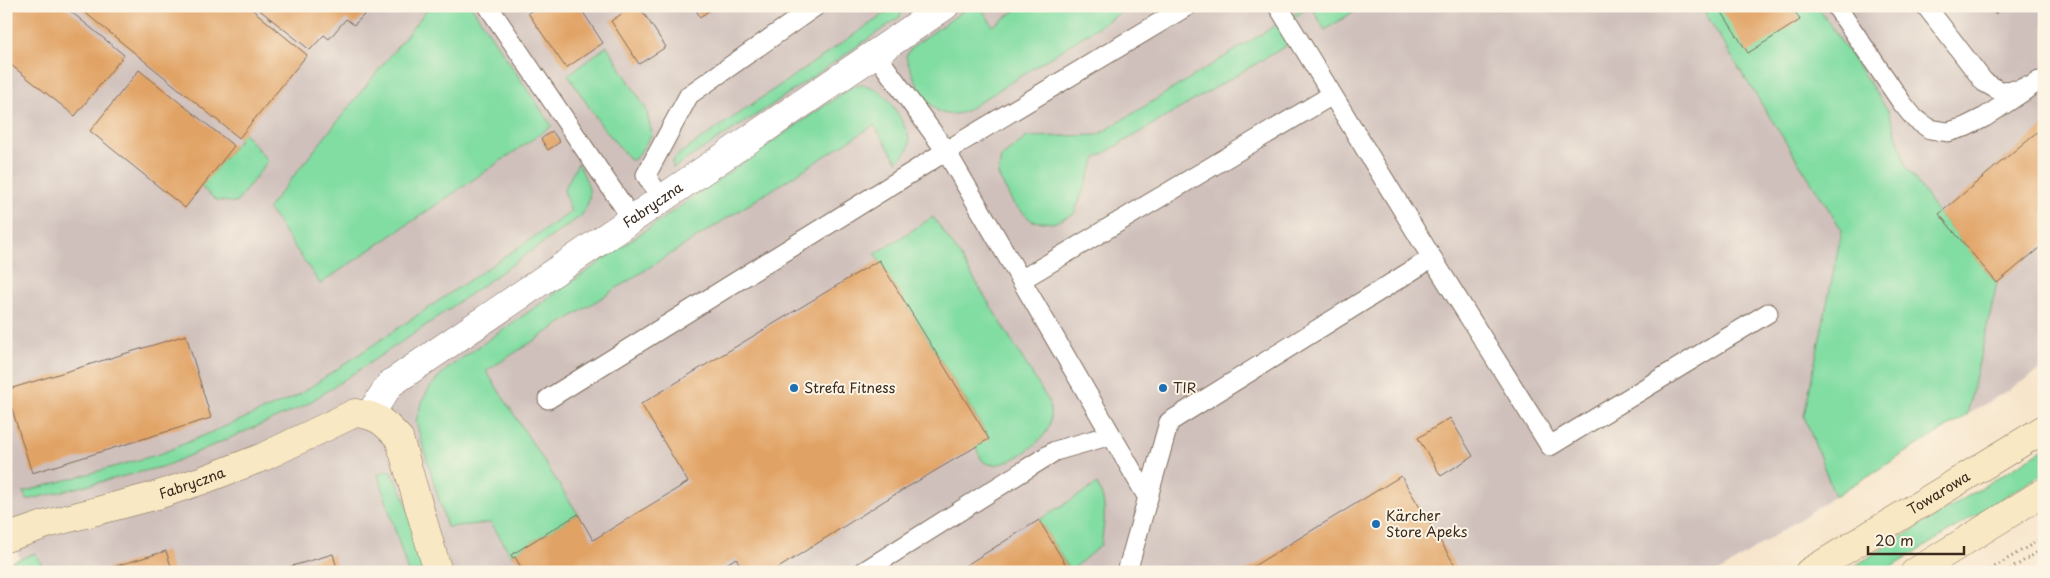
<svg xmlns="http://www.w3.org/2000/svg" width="2050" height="578" viewBox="0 0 2050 578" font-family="'Playpen Sans',sans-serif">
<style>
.industrial{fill:#cfc0bb}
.green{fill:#82dda3;stroke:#5e8460}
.building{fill:#e1a365}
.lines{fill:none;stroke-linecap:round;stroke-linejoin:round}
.lane-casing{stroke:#7d6b5b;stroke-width:21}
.street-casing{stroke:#7d6b5b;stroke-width:29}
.secondary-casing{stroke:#7d6b5b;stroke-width:29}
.path{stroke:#7d6b5b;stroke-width:3;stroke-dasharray:1 4;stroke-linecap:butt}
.lane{stroke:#fff;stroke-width:19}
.street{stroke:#fff;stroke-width:28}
.secondary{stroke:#f8e8c3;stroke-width:28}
.poi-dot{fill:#1f6fb2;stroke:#fcf5e5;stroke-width:2}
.labels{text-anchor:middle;stroke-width:4;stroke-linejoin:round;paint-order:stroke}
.street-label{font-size:14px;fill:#3b2a1e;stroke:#fcf5e5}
.poi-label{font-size:14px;fill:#3b2a1e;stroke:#fcf5e5;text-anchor:start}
</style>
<rect width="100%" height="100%" fill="#fcf5e5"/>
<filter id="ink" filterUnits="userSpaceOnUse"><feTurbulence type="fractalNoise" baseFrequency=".02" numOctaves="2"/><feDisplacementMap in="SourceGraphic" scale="10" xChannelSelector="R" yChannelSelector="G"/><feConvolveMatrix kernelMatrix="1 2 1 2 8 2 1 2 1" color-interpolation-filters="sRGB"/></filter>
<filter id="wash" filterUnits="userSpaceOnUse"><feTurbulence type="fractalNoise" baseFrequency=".0096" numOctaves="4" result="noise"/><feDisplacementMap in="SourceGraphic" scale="20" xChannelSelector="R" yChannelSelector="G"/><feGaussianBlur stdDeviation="1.12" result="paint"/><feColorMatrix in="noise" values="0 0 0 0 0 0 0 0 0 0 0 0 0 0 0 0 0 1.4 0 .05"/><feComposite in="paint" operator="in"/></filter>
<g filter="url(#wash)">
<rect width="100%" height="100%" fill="#f7e5cb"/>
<path class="industrial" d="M 6,6 L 2044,6 L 2044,368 L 1835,496 L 1719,572 L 25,572 L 6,524 Z"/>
<g class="green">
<path d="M 430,6 L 471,6 L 552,126 L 320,284 L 268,208 Z"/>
<path d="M 896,6 L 900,6 L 902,9 L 900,17 L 767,108 L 673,168 L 672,162 L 678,155 Z"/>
<path d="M 970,6 L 980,6 L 993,26 L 1022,6 L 1131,6 L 964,112 C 956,114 949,116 940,112 C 926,106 909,70 906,56 L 912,47 Z"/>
<path d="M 1307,6 L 1362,6 L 1325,30 L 1311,6 L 1283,25 L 1286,46 L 1096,158 L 1074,214 L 1053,223 L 1032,221 L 1013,203 L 998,175 L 1001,157 L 1027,137 L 1098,135 Z"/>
<path d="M 1701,6 L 1817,6 L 1889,112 L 1907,168 L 1939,214 L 1997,283 L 1967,415 L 1835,496 L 1804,416 L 1842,230 L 1738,67 Z"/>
<path d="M 607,46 L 646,109 L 652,134 L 637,157 L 631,161 L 601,125 L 568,75 Z"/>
<path d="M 864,85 C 872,87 879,90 885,96 C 893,105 912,134 909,145 C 908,152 902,157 897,161 L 874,125 L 486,371 L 578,514 L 511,555 L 491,523 L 447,527 L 416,422 C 422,396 428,387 448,368 L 853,86 Z"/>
<path d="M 243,132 L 268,161 L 236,203 L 216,200 L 201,187 L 240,139 L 239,138 Z"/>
<path d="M 578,163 C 588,184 596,195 581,216 L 412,335 L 304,406 L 165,466 L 27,500 L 23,492 L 160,454 L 297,396 L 571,212 L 564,190 Z"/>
<path d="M 933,217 L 957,251 L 1049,402 C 1050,411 1052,420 1048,429 C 1041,444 999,475 983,461 C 980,458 978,451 975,447 L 989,438 L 875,254 Z"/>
<path d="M 2044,449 L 2044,473 L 1883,572 L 1845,572 Z"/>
<path d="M 389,470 C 407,490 417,544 425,572 L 408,572 L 378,474 Z"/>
<path d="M 1097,484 C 1108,504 1104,523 1101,545 L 1070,571 L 1039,520 Z"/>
<path d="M 35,553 L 46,572 L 6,572 L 6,564 Z"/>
</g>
<g id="blocks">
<g class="building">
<path d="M 6,6 L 64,6 L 124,55 L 75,116 L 6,61 Z"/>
<path d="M 77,6 L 248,6 L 307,55 L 239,138 Z"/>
<path d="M 259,6 L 371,6 L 372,7 L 354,25 L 346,19 L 329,39 L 324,35 L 310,50 L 257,8 Z"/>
<path d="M 539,6 L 579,6 L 603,43 L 566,68 L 528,13 Z"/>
<path d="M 633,6 L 639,6 L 666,47 L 639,64 L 611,21 Z"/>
<path d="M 694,6 L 716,6 L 700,17 Z"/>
<path d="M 1718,6 L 1792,6 L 1800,20 L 1748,53 Z"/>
<path d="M 1988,6 L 2005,6 L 1995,14 Z"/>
<path d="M 139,70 L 234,146 L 185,208 L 90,131 Z"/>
<path d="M 2044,126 L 2044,244 L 1997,283 L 1939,214 Z"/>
<path d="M 552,131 L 560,142 L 548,150 L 541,139 Z"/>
<path d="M 879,260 L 989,439 L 884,501 L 772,572 L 744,572 L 736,558 L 714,572 L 524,572 L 515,557 L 513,558 L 511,555 L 578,514 L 593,540 L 688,482 L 641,404 Z"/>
<path d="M 186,335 L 211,418 L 32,473 L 6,390 Z"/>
<path d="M 1450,418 L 1473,456 L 1441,476 L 1418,438 Z"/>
<path d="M 1401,476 L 1459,572 L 1244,572 Z"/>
<path d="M 1039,520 L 1070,572 L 955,572 Z"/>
<path d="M 166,551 L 173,572 L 100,572 L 100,571 Z"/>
<path d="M 333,554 L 338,572 L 275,572 L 275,571 Z"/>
</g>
</g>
</g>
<g filter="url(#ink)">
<use href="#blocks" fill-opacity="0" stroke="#7d6b5b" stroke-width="1"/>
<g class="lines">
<defs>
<g id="lane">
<path d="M 488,6 L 632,219"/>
<path d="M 1278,6 L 1432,258 L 1550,446 L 1768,313"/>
<path d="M 1836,6 L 1902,103 L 1915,119 L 1930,129 L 1948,132 L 1965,127 L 1985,117 L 2039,81"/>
<path d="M 1926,6 L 1984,82 L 2000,91 L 2019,90 L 2025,87"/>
<path d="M 661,199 L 646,175 L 689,95 L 816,6"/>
<path d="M 1021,280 L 1332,95"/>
<path d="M 548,399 L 946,151 L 875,53"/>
<path d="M 1148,498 L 946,151 L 1187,6"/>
<path d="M 863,572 L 1055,451 L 1111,435"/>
<path d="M 1127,572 L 1169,422 L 1432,258"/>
</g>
<g id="street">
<path id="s1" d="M 370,414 L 390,384 L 945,6"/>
</g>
<g id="secondary">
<path id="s2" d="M 6,538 L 47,524 L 158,495 L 203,480 L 263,457 L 355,413 C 377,415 384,422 399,438 L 438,572"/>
<path id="s3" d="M 1809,572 L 2044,429"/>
<path d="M 1915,572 L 2044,492"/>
</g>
</defs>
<use href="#lane" class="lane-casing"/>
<use href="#street" class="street-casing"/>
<use href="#secondary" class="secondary-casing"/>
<g class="path">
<path d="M 1986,572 L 2044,537"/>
<path d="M 2006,572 L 2044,548"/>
</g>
<use href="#lane" class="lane"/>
<use href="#street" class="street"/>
<use href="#secondary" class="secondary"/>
</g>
</g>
<g class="poi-dot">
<circle cx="794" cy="388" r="5"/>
<circle cx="1163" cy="388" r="5"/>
<circle cx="1376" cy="524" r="5"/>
</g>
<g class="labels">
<g class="street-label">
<text dy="5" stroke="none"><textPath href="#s1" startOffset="354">Fabryczna</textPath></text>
<text dy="5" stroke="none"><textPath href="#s2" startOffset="194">Fabryczna</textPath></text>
<text dy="5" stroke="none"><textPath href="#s3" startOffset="152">Towarowa</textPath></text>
</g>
<g class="poi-label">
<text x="804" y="393">Strefa Fitness</text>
<text x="1173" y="393">TIR</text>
<text x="1386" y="521">Kärcher<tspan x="1386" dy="16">Store Apeks</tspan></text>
</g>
</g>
<rect width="2050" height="578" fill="none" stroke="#fcf5e5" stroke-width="25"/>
<path d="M1868 546v8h96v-8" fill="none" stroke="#3b2a1e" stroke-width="2.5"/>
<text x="1875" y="546" font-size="15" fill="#3b2a1e" stroke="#fcf5e5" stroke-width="4" paint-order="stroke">20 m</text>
</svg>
